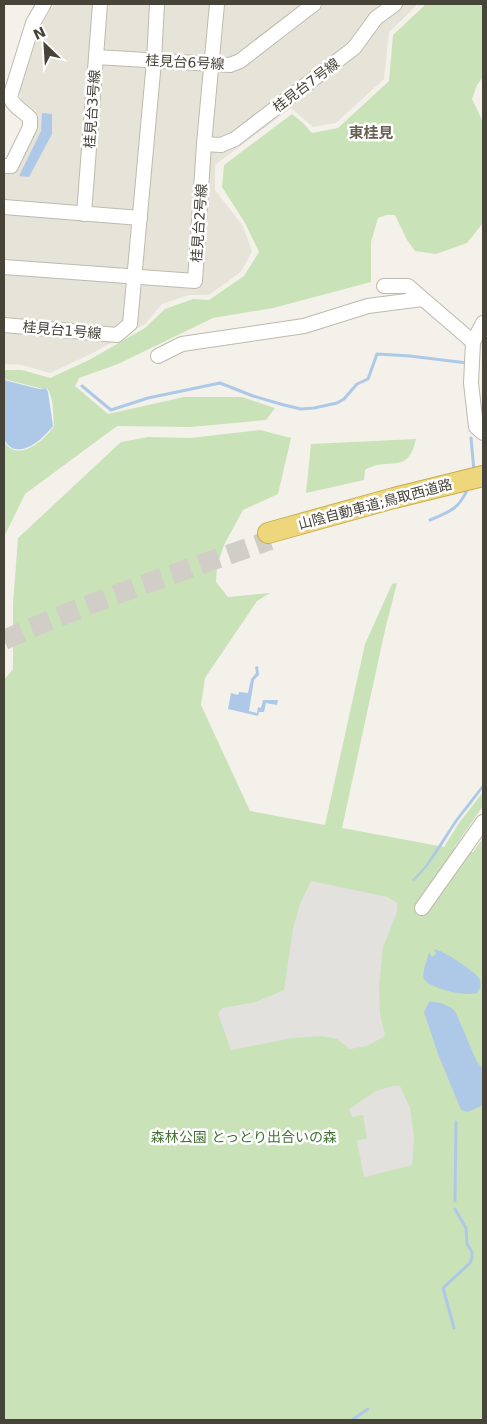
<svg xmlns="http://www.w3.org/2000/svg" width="487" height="1424" viewBox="0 0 487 1424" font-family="'DejaVu Sans','Noto Sans JP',sans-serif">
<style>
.residential{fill:#e6e4d9}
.green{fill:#cae2b8}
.parking{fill:#e2e1de}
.water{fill:#aec9e8}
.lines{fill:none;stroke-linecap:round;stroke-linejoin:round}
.stream{stroke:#aec9e8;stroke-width:3}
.highway-tunnel{stroke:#d0cec7;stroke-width:20;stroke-dasharray:20 10;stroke-linecap:butt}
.minor-casing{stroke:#bdbaad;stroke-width:16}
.highway-casing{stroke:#cbad4c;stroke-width:22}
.minor{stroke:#fff;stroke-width:14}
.highway{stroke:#edd67b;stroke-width:20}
.labels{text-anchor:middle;stroke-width:5;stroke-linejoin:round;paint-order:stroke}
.street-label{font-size:14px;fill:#464339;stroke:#fff}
.park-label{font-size:14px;fill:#427133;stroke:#fff}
.neighbourhood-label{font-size:15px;font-weight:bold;fill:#686151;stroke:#fff}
</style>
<rect width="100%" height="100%" fill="#f3f1ea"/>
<path class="residential" d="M 54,4 L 418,4 L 389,32 L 384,79 L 336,123 L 313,127 L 291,108 L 215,165 L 215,190 L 243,226 L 252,251 L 241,272 L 209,295 L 189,295 L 162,304 L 145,324 L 91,354 L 50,373 L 22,365 L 4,364 L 4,173 L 11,174 L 33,138 L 36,111 L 22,102 L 19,91 L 42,24 Z"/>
<g class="green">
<path d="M 426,4 L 483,4 L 483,77 L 477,85 L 472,99 L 483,122 L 483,223 L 467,243 L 436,254 L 415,251 L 407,240 L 395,215 L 386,215 L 378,218 L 371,242 L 371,282 L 273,308 L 213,318 L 118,364 L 79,378 L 75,386 L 108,414 L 184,397 L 242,397 L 275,408 L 266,420 L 191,427 L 117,426 L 25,494 L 4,537 L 4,441 C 17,464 44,441 54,426 C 53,414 54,398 47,388 L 39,388 L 4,379 L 4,370 L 22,370 L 50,378 L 89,360 L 145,328 L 165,309 L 193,299 L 209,300 L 244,276 L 259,252 L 245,223 L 222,187 L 224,165 L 292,114 L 303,123 L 312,133 L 338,128 L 389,81 L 393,35 Z"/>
<path d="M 260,430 L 291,438 L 278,494 L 243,510 L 224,545 L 217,566 L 216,582 L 228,597 L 270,593 L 257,601 L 205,678 L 201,705 L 250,811 L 325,825 L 365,644 L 392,584 L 397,583 L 385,630 L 342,828 L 444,847 L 459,823 L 483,792 L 483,806 L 454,848 L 473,852 L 483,838 L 483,1420 L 4,1420 L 4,680 L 13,669 L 13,604 L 18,538 L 121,442 L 148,437 L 190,438 Z"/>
<path d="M 416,439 C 408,476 388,456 365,470 L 364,480 L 306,493 L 311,444 Z"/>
</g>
<g class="parking">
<path d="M 311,881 L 388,897 L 397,903 L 397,912 L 383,947 L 379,986 L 380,1013 L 385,1036 L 367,1046 L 350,1049 L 337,1039 L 322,1036 L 293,1038 L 231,1050 L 218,1014 L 222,1008 L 256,1002 L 284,990 L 293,929 L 300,904 Z"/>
<path d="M 393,1086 L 400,1086 L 410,1108 L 414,1137 L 412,1165 L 364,1177 L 357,1141 L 367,1138 L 363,1115 L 352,1117 L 349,1109 L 376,1091 Z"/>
</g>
<g class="water">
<path d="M 42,113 L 52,114 L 52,134 L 29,177 L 19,176 L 41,131 Z"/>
<path d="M 4,380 L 39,389 L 46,388 L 48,392 L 53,426 C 43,439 18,462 5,441 Z"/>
<path d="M 258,666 L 259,675 L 254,680 L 249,711 L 257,713 L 258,707 L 261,708 L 263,700 L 278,700 L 277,705 L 266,703 L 264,712 L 259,712 L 258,716 L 228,709 L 231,693 L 238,695 L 239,692 L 248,693 L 251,679 L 256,673 L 255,667 Z"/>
<path d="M 483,784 L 483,788 C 475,800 465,811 457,822 C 443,843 432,864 414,881 L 412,880 L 425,866 L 455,820 Z"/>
<path d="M 434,949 C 443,950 474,971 479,978 C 481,982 480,983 481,986 L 477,993 C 467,997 430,989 424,979 C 421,973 428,959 429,952 L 432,957 L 436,954 Z"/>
<path d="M 429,1002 C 437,1001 451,1005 456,1013 L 477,1062 L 483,1069 L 483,1105 L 468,1112 L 461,1110 L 438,1054 L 424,1012 Z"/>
</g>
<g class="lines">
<g class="stream">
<path d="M 82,386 L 111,410 L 148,398 L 220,383 L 253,396 L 284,405 L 301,409 L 314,408 L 337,403 L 344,399 L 357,384 L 368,379 L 377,354 L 410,356 L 467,363"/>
<path d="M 471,438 L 474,471"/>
<path d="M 430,520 C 451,511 459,509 468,488"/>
<path d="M 455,1201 L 456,1122"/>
<path d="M 454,1328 L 443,1288 L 470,1263 L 472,1258 L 472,1252 L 467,1244 L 466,1228 L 455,1209"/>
<path d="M 352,1420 L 368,1409"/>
</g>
<path class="highway-tunnel" d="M 4,640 C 90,601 181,572 270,540"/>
<defs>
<g id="minor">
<path d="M 96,57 L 230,65 L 240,61 L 314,4"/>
<path d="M 204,144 L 221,145 L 235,139 L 354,48 L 376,18 L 395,4"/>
<path d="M 4,166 L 11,166 L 30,127 L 30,118 C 23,110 14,108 10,97 L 33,23 L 44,4"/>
<path d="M 4,207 L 140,218"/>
<path d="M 84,214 L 100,4"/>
<path d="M 4,267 L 195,281 L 204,144 L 217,4"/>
<path d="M 384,286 L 408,286 L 473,342"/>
<path d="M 483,323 L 473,342 L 471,383 L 476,427 L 483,433"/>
<path d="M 4,325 L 117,335 L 130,324 L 154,61 L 157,4"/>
<path d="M 158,356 L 182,344 L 304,326 L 368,306 L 422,299"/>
<path d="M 422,908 L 483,822"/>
</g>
<path id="highway" d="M 268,533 L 394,498 L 483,476"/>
</defs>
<use href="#minor" class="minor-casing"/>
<use href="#highway" class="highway-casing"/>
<use href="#minor" class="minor"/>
<use href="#highway" class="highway"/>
</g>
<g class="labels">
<g class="street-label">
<text transform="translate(185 62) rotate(3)" y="5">桂見台6号線</text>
<text transform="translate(306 85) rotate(-37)" y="5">桂見台7号線</text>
<text transform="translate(92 109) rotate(-86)" y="5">桂見台3号線</text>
<text transform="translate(199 223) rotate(-86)" y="5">桂見台2号線</text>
<text transform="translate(62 330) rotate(5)" y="5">桂見台1号線</text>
<text transform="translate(375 504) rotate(-15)" y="5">山陰自動車道;鳥取西道路</text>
</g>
<g class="park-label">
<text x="244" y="1142">森林公園 とっとり出合いの森</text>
</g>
<g class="neighbourhood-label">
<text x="371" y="138">東桂見</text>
</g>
</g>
<rect width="487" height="1424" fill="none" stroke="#464339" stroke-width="10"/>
<g transform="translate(45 45) rotate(335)" stroke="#ffffff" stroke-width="4" paint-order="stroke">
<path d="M0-4L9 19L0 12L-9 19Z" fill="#464339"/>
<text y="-8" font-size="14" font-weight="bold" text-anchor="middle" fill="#464339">N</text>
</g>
</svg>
